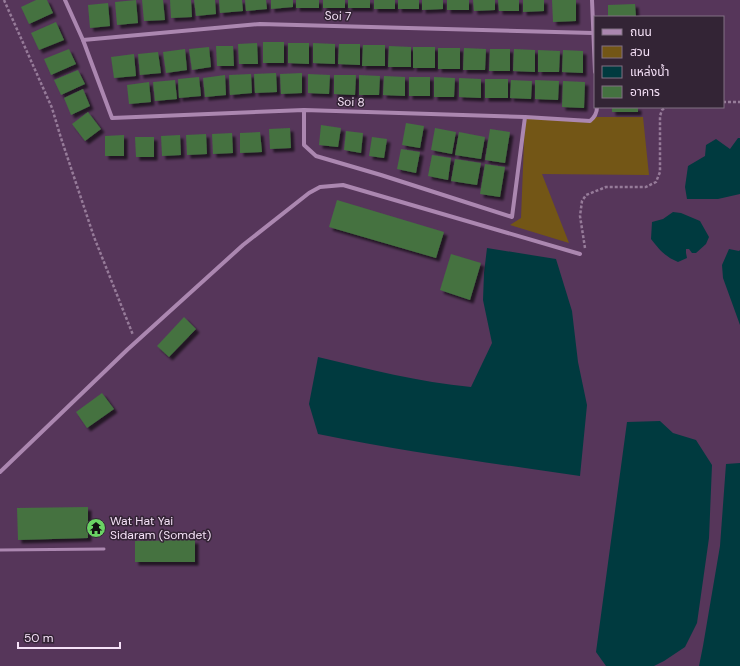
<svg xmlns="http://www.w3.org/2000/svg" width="740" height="666" viewBox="0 0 740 666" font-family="'DM Sans','Noto Sans Thai',sans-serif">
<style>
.green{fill:#735616}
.water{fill:#003a3f}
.building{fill:#447240;filter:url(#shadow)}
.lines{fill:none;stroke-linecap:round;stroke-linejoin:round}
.path{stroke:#967b99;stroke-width:2.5;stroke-dasharray:3 2;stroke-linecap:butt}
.lane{stroke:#ab87b0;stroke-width:3}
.street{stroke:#ab87b0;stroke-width:4}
.labels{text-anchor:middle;stroke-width:3;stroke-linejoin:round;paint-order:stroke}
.street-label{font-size:12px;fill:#f5e1f7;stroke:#332435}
.poi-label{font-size:12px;fill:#f5e1f7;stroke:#332435;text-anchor:start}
</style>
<defs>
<filter id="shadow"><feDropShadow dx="3.5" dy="3.5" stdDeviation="1" flood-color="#0009"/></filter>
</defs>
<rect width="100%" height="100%" fill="#56365a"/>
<path class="green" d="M 525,117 L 590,121 L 595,117 L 643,117 L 649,175 L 542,174 L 569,243 L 510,225 L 521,218 Z"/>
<g class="water">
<path d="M 738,138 L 740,138 L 740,194 L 718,199 L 687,199 L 685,187 L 688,166 L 705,156 L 706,145 L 716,139 L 730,149 Z"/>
<path d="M 673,212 L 681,213 L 700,221 L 709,237 L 706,244 L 696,253 L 692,253 L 689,249 L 686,249 L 686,253 L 687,258 L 678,262 C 664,256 660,250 651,239 L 652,222 L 663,219 Z"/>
<path d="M 487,248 L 556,259 L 572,311 L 578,362 L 587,405 L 580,476 C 492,463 405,452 318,434 L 309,404 L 318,357 C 368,369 419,382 471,387 L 492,343 L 483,300 L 484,273 Z"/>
<path d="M 729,249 L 739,251 L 740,250 L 740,325 L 723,278 L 722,265 Z"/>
<path d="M 660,421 L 673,433 L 696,440 L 712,465 L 709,538 L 697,623 L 685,647 L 664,661 L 654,666 L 606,666 L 596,652 L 627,422 Z"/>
<path d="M 740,463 L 740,666 L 699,666 L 703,646 L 720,546 L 726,464 Z"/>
</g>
<g class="building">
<path d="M 36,0 L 47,0 L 53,13 L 29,24 L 21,7 Z"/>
<path d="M 136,0 L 138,23 L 117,25 L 115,2 Z"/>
<path d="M 142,0 L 163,0 L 165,20 L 144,21 Z"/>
<path d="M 170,0 L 191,0 L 192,17 L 171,18 Z"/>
<path d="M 194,0 L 215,0 L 216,14 L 196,16 Z"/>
<path d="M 219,0 L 242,0 L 243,11 L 220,13 Z"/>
<path d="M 245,0 L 266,0 L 267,9 L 246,11 Z"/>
<path d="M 271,0 L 293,0 L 293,7 L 271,9 Z"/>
<rect x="296" y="0" width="23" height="8"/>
<rect x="323" y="0" width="22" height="8"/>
<rect x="348" y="0" width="22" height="8"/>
<rect x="374" y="0" width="21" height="9"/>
<rect x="398" y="0" width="21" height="9"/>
<path d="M 422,0 L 443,0 L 443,9 L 422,10 Z"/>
<rect x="447" y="0" width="22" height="10"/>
<path d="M 473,0 L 495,0 L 495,10 L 474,11 Z"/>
<path d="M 498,0 L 519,0 L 519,11 L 499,11 Z"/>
<path d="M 523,0 L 544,0 L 544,11 L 523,12 Z"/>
<path d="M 552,0 L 576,0 L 576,21 L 553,22 Z"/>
<path d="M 108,3 L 110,26 L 90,28 L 88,5 Z"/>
<path d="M 635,4 L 636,17 L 608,17 L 608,5 Z"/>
<path d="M 56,22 L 64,40 L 39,50 L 31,33 Z"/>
<rect x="263" y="42" width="21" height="21"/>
<path d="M 257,43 L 258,64 L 239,64 L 238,44 Z"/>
<path d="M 288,43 L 309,43 L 309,64 L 288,63 Z"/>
<path d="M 313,43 L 335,44 L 335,64 L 313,63 Z"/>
<path d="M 339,44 L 360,44 L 360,65 L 338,64 Z"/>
<path d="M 363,45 L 385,45 L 385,66 L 362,66 Z"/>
<path d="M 216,46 L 233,46 L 234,66 L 217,66 Z"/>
<path d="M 389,46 L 411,47 L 411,67 L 388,67 Z"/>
<path d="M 209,47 L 211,67 L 192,70 L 189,49 Z"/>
<rect x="413" y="47" width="22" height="21"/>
<rect x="438" y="48" width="22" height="21"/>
<path d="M 464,48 L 486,49 L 485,70 L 463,70 Z"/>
<path d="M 69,49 L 76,64 L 51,75 L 44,59 Z"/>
<path d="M 185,49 L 187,70 L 166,73 L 163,52 Z"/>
<path d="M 490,49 L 510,49 L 510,71 L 489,71 Z"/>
<path d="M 514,49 L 535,50 L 535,72 L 513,71 Z"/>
<path d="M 538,50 L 560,51 L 559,72 L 538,72 Z"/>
<path d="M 563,50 L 583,51 L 583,73 L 562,72 Z"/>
<path d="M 158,52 L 161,73 L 140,75 L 138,54 Z"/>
<path d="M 134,54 L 136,76 L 114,78 L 111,57 Z"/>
<path d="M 78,70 L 85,84 L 61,95 L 54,80 Z"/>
<path d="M 276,73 L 277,92 L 255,93 L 254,74 Z"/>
<path d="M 302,73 L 302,93 L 281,94 L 280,74 Z"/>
<path d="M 251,74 L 252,93 L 230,95 L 229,75 Z"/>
<path d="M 308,74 L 330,75 L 329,94 L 308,93 Z"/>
<path d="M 225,75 L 226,95 L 205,97 L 203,78 Z"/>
<path d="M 334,75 L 356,75 L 355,95 L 334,94 Z"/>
<path d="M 359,75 L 380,76 L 379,95 L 359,95 Z"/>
<path d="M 384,76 L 405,77 L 405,96 L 383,95 Z"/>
<path d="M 199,77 L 201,96 L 179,98 L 178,79 Z"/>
<rect x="409" y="77" width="21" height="19"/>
<path d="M 434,77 L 455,78 L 454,97 L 434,97 Z"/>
<path d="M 459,78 L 481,79 L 481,98 L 459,97 Z"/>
<rect x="485" y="79" width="23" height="19"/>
<path d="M 175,80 L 177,99 L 155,101 L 153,82 Z"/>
<path d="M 511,80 L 532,81 L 531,99 L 510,98 Z"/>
<path d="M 535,80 L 559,81 L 558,100 L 535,99 Z"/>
<path d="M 563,81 L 585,82 L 584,108 L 562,107 Z"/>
<path d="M 149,82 L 151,102 L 129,104 L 127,85 Z"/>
<path d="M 83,89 L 90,106 L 71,115 L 64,98 Z"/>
<rect x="612" y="107" width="26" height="5"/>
<path d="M 88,112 L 101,129 L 85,141 L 72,124 Z"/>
<path d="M 406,123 L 424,126 L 420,148 L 402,145 Z"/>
<path d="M 321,125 L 341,128 L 338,147 L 319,145 Z"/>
<path d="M 290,128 L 291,148 L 270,149 L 269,129 Z"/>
<path d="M 435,128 L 456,132 L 452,154 L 431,150 Z"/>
<path d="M 490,129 L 510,132 L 505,163 L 485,160 Z"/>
<path d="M 346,131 L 363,133 L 361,153 L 344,150 Z"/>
<path d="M 260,132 L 262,152 L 240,153 L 240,133 Z"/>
<path d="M 459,132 L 485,137 L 481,159 L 455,155 Z"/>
<path d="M 232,133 L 233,153 L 213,154 L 212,134 Z"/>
<path d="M 206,134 L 207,154 L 187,155 L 186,135 Z"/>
<path d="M 124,135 L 124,156 L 105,156 L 105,136 Z"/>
<path d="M 180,135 L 181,155 L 162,156 L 161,136 Z"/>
<path d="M 135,137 L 154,137 L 154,157 L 136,157 Z"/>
<path d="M 372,137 L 387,139 L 384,158 L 369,156 Z"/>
<path d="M 401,149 L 420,152 L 416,173 L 397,169 Z"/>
<path d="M 432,155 L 451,158 L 448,180 L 428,176 Z"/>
<path d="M 455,159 L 481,163 L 477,185 L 451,181 Z"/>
<path d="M 485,164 L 505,167 L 500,197 L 480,194 Z"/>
<path d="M 337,200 L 444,232 L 436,258 L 329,227 Z"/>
<path d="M 451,254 L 481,263 L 470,300 L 440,290 Z"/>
<path d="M 184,317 L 196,329 L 169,357 L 157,346 Z"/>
<path d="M 102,393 L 114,409 L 87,428 L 76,412 Z"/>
<path d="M 88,507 L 88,538 L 18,540 L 17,508 Z"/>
<path d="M 195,540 L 195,562 L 135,562 L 135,541 Z"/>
</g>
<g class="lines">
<g class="path">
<path d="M 4,0 L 52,108 L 61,138 L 94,237 L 133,335"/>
<path d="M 723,102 L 740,102"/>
<path d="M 585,248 L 580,216 L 582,201 L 586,195 L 606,187 L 646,187 L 656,182 L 660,172 L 660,116 L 662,110 L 666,107"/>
</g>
<path class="lane" d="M 0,550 L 104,549"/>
<g class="street">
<path d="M 65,0 L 83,40 L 112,118 L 304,110 L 525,117 L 590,121 C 595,117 597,113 597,107"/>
<path d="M 592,0 L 595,72"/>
<path d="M 83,40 L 260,24 L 593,33"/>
<path d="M 304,110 L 304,145 L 316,156 L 381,175 L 512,217 L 525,117"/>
<path d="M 0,472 L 127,350 L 243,245 L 309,193 L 320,187 L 343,185 L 580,254"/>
</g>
</g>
<defs>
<symbol id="temple-disc" viewBox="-11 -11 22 22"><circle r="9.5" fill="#6ad364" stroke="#332435"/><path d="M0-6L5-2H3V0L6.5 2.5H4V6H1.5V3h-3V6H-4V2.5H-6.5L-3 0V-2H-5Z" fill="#111"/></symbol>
</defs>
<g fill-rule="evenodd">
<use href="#temple-disc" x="85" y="517" width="22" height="22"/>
</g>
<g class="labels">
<g class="street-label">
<text transform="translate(338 16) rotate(2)" y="4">Soi 7</text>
<text transform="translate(351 102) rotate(2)" y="4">Soi 8</text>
</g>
<g class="poi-label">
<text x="110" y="525">Wat Hat Yai<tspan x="110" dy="14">Sidaram (Somdet)</tspan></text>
</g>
</g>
<rect x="594" y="16" width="130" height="92" fill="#332435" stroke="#817083"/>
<rect x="602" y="29" width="20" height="6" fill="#ab87b0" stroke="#817083"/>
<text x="630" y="36" font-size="12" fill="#f5e1f7">ถนน</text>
<rect x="602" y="46" width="20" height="12" fill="#735616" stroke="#817083"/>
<text x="630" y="56" font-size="12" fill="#f5e1f7">สวน</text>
<rect x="602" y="66" width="20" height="12" fill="#003a3f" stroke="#817083"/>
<text x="630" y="76" font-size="12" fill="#f5e1f7">แหล่งน้ำ</text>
<rect x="602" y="86" width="20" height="12" fill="#447240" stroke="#817083"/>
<text x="630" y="96" font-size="12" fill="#f5e1f7">อาคาร</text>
<path d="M18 642v6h102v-6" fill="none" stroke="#f5e1f7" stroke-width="2"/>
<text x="24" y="642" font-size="12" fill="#f5e1f7" stroke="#332435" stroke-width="3" paint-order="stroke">50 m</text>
</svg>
